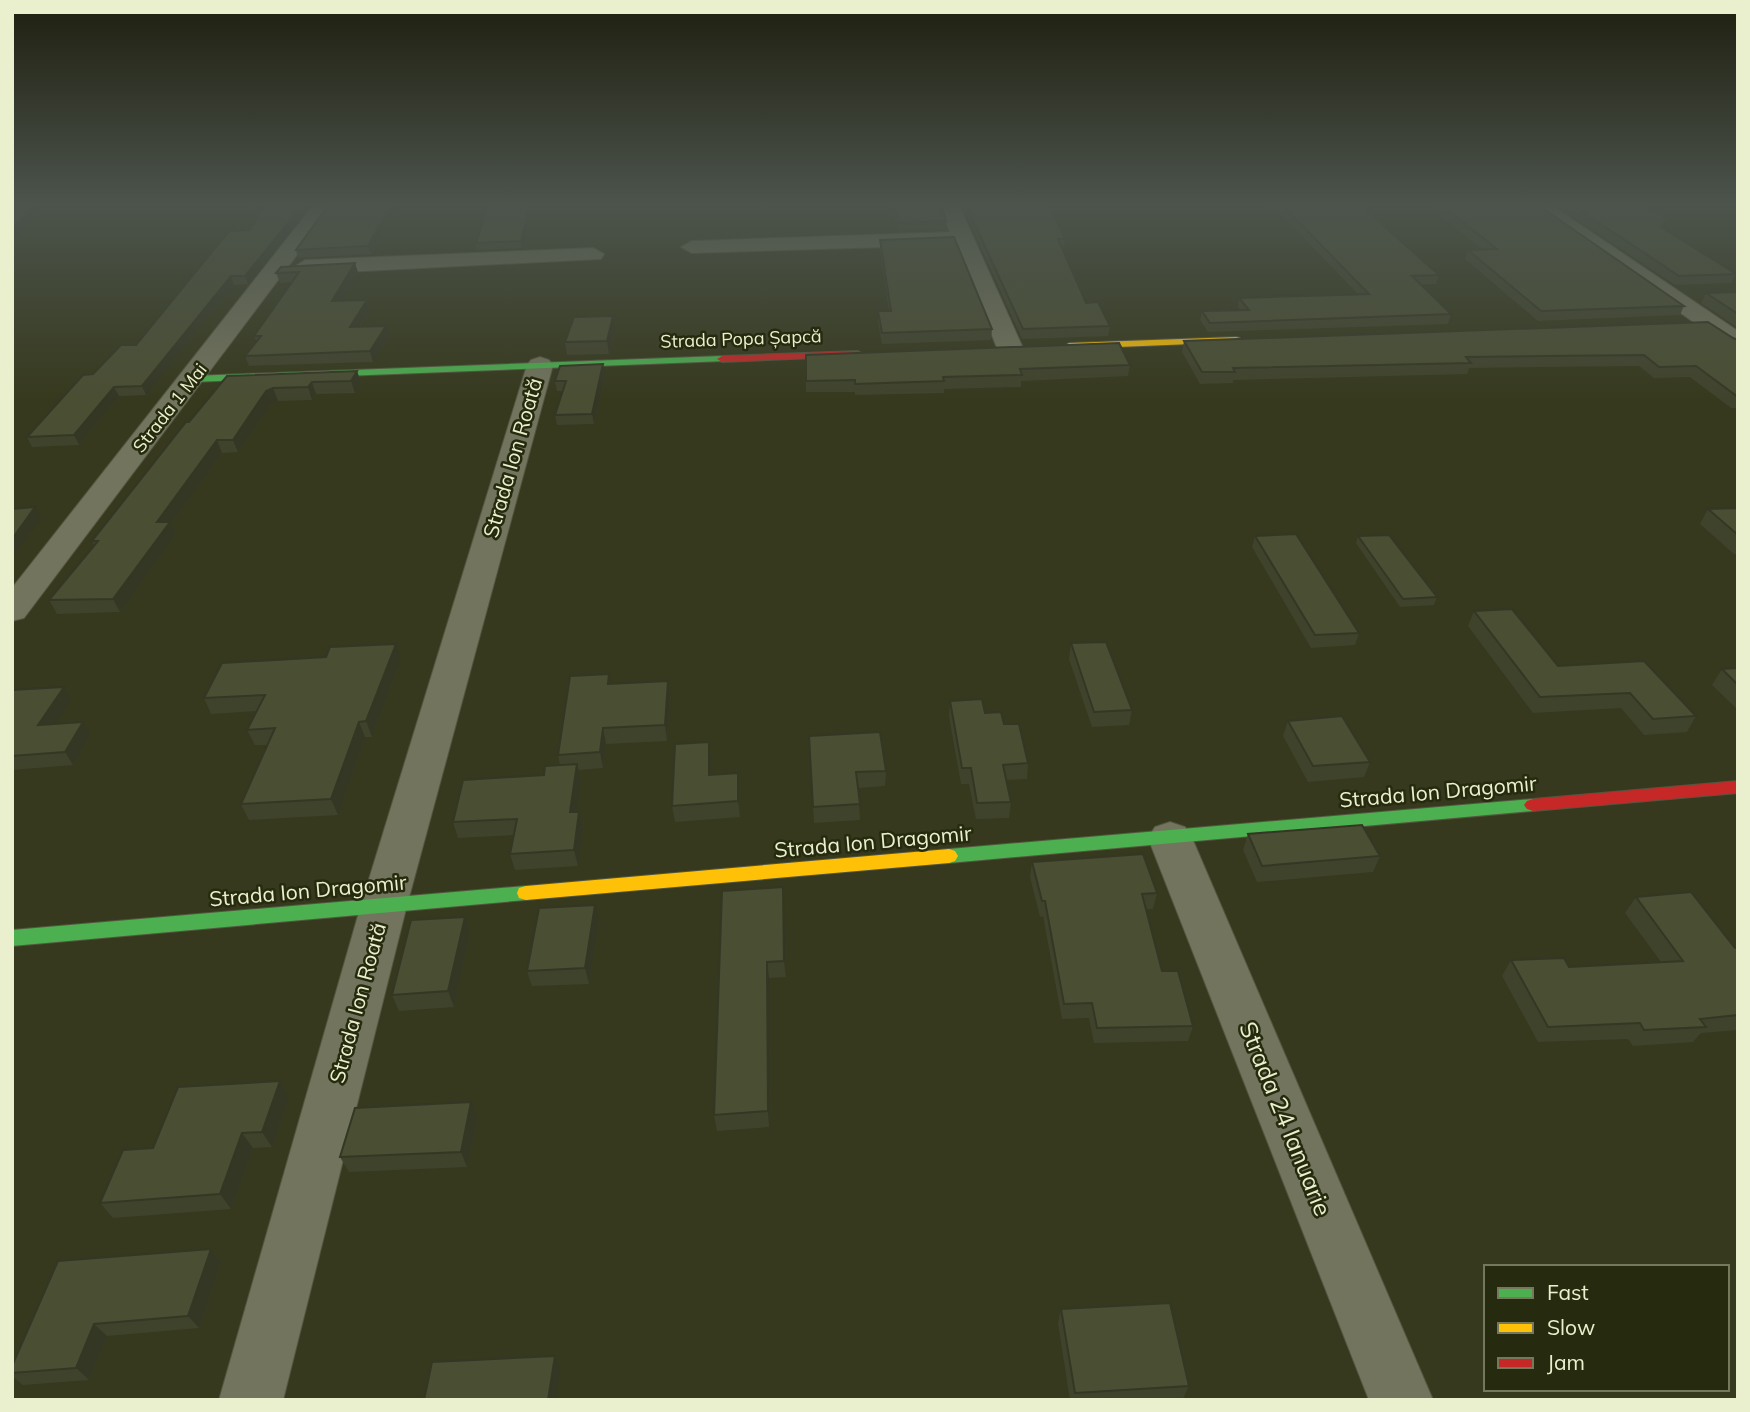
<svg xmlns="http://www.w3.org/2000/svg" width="1750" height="1412" viewBox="0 0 1750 1412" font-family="Mulish,sans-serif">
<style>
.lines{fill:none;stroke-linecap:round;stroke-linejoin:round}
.street-casing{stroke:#53563f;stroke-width:2}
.fast-casing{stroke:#53563f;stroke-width:2}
.slow-casing{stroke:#53563f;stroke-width:2}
.jam-casing{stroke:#53563f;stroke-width:2}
.street{fill:#72745d;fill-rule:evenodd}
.fast{fill:#4caf50;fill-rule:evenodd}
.slow{fill:#ffc107;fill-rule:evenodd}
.jam{fill:#c62828;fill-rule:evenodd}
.wall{fill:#40432c}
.shaded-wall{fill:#343724}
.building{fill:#4a4e33;stroke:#343724;stroke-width:2}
.labels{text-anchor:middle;stroke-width:5;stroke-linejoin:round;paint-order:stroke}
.far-street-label{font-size:18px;fill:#eaf0ce;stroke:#262a0e}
.street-label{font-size:21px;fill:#eaf0ce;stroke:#262a0e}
.near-street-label{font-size:24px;fill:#eaf0ce;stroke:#262a0e}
</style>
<rect width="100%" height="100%" fill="#36391d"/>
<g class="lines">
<defs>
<g id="street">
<path d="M 315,203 L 336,203 L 24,618 L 12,621 L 12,588 Z"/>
<path d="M 938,203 L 958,203 L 1023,348 L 1019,353 L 1001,353 L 997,348 L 955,245 L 692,253 L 681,247 L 692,241 L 950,232 Z"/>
<path d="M 1524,203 L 1548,203 L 1738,331 L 1738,349 L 1729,347 Z"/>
<path d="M 593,248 L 604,254 L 601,259 L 305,274 L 294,267 L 305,260 Z"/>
<path d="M 540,357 L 549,360 L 553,365 L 407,905 L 283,1400 L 219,1400 L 361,905 L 527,365 L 531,360 Z"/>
<path d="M 1170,822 L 1185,827 L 1192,838 L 1433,1400 L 1369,1400 L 1148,838 L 1155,827 Z"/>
</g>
<g id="fast">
<path d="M 722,356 L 727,359 L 726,361 L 192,382 L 187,379 L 192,376 Z"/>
<path d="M 1533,799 L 1539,801 L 1542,805 L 1539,809 L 1533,811 L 949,863 L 943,861 L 940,856 L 943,851 L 949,849 Z"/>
<path d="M 526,886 L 533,888 L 535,893 L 533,898 L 526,900 L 12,946 L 12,930 Z"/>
</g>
<g id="slow">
<path d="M 1236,337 L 1240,338 L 1240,342 L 1069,349 L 1064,346 L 1069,343 Z"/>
<path d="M 949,849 L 955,851 L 958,856 L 955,861 L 949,863 L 526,900 L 519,898 L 517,893 L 519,888 L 526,886 Z"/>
</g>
<g id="jam">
<path d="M 858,351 L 863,354 L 862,356 L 722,362 L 717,359 L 722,356 Z"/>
<path d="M 1738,781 L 1738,793 L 1533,811 L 1527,809 L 1524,805 L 1527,801 L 1533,799 Z"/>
</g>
</defs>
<use href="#street" class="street-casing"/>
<use href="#fast" class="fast-casing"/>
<use href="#slow" class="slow-casing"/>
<use href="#jam" class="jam-casing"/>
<use href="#street" class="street"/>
<use href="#fast" class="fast"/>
<use href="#slow" class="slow"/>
<use href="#jam" class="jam"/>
</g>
<g class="wall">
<path d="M 266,203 L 313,203 L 248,284 L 234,285 L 146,395 L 119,396 L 79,445 L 32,447 L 27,437 L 93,374 L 136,345 L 250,230 Z"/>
<path d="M 398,203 L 371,254 L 298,258 L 296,250 Z"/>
<path d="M 533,203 L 522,248 L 477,250 L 476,243 Z"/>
<path d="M 890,203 L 940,203 L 946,221 L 946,230 L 899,231 Z"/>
<path d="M 961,203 L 1048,203 L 1065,239 L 1064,247 L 1062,247 L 1086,303 L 1110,326 L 1108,336 L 1022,339 Z"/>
<path d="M 1270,203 L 1358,203 L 1439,275 L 1436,284 L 1420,285 L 1451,314 L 1448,324 L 1208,332 L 1200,320 L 1202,311 L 1240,310 L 1238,307 L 1239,298 L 1358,294 Z"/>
<path d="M 1410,203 L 1535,203 L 1684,306 L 1680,315 L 1538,321 L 1465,259 L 1468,250 L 1483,250 L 1427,205 L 1412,205 Z"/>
<path d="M 1553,203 L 1640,203 L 1662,227 L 1736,274 L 1731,283 L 1675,285 Z"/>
<path d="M 880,240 L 992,329 L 991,340 L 882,344 L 878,322 L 878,311 L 889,311 L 880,250 Z"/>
<path d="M 355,263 L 358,273 L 341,301 L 367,300 L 370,310 L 360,327 L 389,336 L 373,362 L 249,366 L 245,356 L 257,342 L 254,336 L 292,282 L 280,283 L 276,273 Z"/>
<path d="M 1738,292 L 1738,328 L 1701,303 L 1706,293 Z"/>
<path d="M 615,329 L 609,354 L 567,355 L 565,342 Z"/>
<path d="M 1733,338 L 1738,340 L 1738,408 L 1731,408 L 1690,377 L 1654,378 L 1639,366 L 1469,368 L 1467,374 L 1233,380 L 1233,383 L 1200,384 L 1182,352 L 1184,341 Z"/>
<path d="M 806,355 L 1130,365 L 1128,376 L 1021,381 L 1021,387 L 944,389 L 944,393 L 855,395 L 855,392 L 806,392 Z"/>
<path d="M 357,371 L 361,383 L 355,393 L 316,394 L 312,400 L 278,401 L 271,404 L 238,452 L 222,453 L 171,524 L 176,535 L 120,612 L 57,614 L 49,600 L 94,545 L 92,541 L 227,376 Z"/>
<path d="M 605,374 L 594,424 L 557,425 L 555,415 L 563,391 L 557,391 L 555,381 Z"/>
<path d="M 1738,508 L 1738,554 L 1734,554 L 1700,524 L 1708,509 Z"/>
<path d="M 1255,536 L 1359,633 L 1355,645 L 1311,648 L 1252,547 Z"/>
<path d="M 1358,536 L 1437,597 L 1434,605 L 1400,607 L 1356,543 Z"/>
<path d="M 1474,611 L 1558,666 L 1696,716 L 1687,732 L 1644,735 L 1621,708 L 1533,713 L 1468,626 Z"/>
<path d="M 1071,643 L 1132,710 L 1129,725 L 1092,727 L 1069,659 Z"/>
<path d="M 401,659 L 372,737 L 365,737 L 338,815 L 249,820 L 241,804 L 268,745 L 255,745 L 247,730 L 256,711 L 211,714 L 204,698 Z"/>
<path d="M 1738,668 L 1738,710 L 1712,685 L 1722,669 Z"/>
<path d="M 668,681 L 670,696 L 667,741 L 606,744 L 603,768 L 578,770 L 581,780 L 576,812 L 579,812 L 583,828 L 578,866 L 515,870 L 510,854 L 514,835 L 458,838 L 453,822 L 544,775 L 560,765 L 558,755 L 611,684 Z"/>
<path d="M 12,690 L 71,700 L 55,724 L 90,735 L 73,765 L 12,770 Z"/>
<path d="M 950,701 L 985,713 L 1004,724 L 1028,763 L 1027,779 L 1006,780 L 1011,802 L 1009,818 L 976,819 L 969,784 L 961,784 L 949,716 Z"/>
<path d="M 1288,721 L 1370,762 L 1364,777 L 1308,782 L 1283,736 Z"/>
<path d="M 809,736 L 886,771 L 885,786 L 858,788 L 860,820 L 814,823 Z"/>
<path d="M 709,742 L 711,758 L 711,774 L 738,773 L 739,789 L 740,817 L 675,822 L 672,806 Z"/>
<path d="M 1248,834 L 1380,856 L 1373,872 L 1257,882 L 1243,850 Z"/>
<path d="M 1032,862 L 1157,893 L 1153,909 L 1146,909 L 1162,971 L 1193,1026 L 1188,1041 L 1094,1043 L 1089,1018 L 1062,1019 L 1043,916 L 1040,917 L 1030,877 Z"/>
<path d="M 1636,897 L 1735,948 L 1738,948 L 1738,1030 L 1701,1033 L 1693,1042 L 1633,1046 L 1628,1039 L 1538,1042 L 1502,976 L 1511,960 L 1569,967 L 1661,962 L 1625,913 Z"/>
<path d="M 784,903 L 786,977 L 769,978 L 769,1127 L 717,1131 L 714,1115 Z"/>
<path d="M 465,917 L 470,933 L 454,1007 L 399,1011 L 392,995 Z"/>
<path d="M 599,921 L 589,984 L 532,986 L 527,971 Z"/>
<path d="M 280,1081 L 289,1097 L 272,1147 L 253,1148 L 231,1209 L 113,1218 L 100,1203 L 153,1148 Z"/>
<path d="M 478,1118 L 467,1167 L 349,1172 L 340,1157 Z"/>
<path d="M 211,1249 L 221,1262 L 199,1328 L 107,1336 L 89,1380 L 23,1385 L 12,1376 L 12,1366 Z"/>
<path d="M 1061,1309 L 1189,1386 L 1183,1399 L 1070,1400 L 1058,1323 Z"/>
</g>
<g class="shaded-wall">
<path d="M 36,203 L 47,203 L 12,241 L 12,229 Z"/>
<path d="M 304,203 L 313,203 L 248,284 L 245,276 Z"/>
<path d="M 392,203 L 398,203 L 371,254 L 368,246 Z"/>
<path d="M 530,203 L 533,203 L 522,248 L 521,241 Z"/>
<path d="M 355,263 L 358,273 L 335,311 L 332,301 Z"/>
<path d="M 231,276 L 234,285 L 146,395 L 142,386 Z"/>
<path d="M 367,300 L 370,310 L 353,337 L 350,327 Z"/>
<path d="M 613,316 L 615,329 L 609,354 L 607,341 Z"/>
<path d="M 386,326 L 389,336 L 373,362 L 370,351 Z"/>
<path d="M 603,364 L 605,374 L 594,424 L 592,414 Z"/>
<path d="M 357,371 L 361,383 L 355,393 L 351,381 Z"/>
<path d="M 312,382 L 316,394 L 312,400 L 308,387 Z"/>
<path d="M 114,387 L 119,396 L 79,445 L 74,435 Z"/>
<path d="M 273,388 L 278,401 L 271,404 L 238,452 L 233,440 L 266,391 Z"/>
<path d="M 217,440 L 222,453 L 171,524 L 176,535 L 120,612 L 113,599 L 157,522 Z"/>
<path d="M 35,507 L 41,518 L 12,558 L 12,539 Z"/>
<path d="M 396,644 L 401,659 L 372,737 L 366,721 Z"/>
<path d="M 668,681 L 670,696 L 667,741 L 665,725 Z"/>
<path d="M 64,687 L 71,700 L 46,738 L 38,725 Z"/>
<path d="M 83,722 L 90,735 L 73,765 L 65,752 Z"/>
<path d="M 359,722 L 365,737 L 338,815 L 331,799 Z"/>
<path d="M 603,728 L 606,744 L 603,768 L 600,752 Z"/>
<path d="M 709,742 L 711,758 L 711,790 L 709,775 Z"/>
<path d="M 577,764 L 581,780 L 574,828 L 570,812 Z"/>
<path d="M 738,773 L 739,789 L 740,817 L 738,801 Z"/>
<path d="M 579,812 L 583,828 L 578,866 L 574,850 Z"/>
<path d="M 783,887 L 784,903 L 786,977 L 784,961 Z"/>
<path d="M 595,905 L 599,921 L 589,984 L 585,968 Z"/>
<path d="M 465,917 L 470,933 L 454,1007 L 448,991 Z"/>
<path d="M 767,962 L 769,978 L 769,1127 L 768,1111 Z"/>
<path d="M 280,1081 L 289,1097 L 272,1147 L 262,1132 Z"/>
<path d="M 471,1102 L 478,1118 L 467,1167 L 461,1152 Z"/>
<path d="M 242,1133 L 253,1148 L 231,1209 L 220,1194 Z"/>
<path d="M 211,1249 L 221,1262 L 199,1328 L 188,1316 Z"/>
<path d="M 94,1324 L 107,1336 L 89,1380 L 76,1368 Z"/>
<path d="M 555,1356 L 560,1369 L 556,1400 L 548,1400 Z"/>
</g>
<g class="building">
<path d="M 12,203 L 36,203 L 12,229 Z"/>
<path d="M 266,203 L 304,203 L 245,276 L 231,276 L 142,386 L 114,387 L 74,435 L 27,437 L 83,375 L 93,374 L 121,345 L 136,345 L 229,231 L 250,230 Z"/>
<path d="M 330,203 L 392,203 L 368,246 L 296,250 Z"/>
<path d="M 489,203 L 530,203 L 521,241 L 476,243 Z"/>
<path d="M 893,203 L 940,203 L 946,221 L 899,223 Z"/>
<path d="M 965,203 L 1048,203 L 1065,239 L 1058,239 L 1086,303 L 1098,302 L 1110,326 L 1023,329 Z"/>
<path d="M 1280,203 L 1358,203 L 1439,275 L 1412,276 L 1451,314 L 1210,323 L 1202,311 L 1249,310 L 1239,298 L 1369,294 Z"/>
<path d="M 1439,203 L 1535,203 L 1684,306 L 1541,311 L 1468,250 L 1497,249 Z"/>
<path d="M 1569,203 L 1640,203 L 1666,219 L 1661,227 L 1736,274 L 1679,276 Z"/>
<path d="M 954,237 L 992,329 L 882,333 L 878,311 L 891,311 L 880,240 Z"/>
<path d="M 355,263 L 332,301 L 367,300 L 350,327 L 386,326 L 370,351 L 245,356 L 261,336 L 254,336 L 299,272 L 276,273 L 281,267 Z"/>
<path d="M 1738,292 L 1738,314 L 1706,293 Z"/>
<path d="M 613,316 L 607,341 L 565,342 L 574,317 Z"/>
<path d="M 1708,322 L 1733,338 L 1738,340 L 1738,397 L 1696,366 L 1659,367 L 1644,355 L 1466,357 L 1471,363 L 1233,368 L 1235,372 L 1202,372 L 1184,341 Z"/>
<path d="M 1119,343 L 1130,365 L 1020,369 L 1022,375 L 943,377 L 944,381 L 855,384 L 855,380 L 806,381 L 806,355 Z"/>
<path d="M 603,364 L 592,414 L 555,415 L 566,381 L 555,381 L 560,366 Z"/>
<path d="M 357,371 L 351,381 L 312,382 L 308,387 L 273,388 L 266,391 L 233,440 L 217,440 L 157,522 L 170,522 L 113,599 L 49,600 L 98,541 L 92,541 L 186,422 L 189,422 L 227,376 Z"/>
<path d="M 35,507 L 12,539 L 12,509 Z"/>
<path d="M 1738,508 L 1738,535 L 1708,509 Z"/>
<path d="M 1296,534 L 1359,633 L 1315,635 L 1255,536 Z"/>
<path d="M 1389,535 L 1437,597 L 1403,599 L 1358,536 Z"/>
<path d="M 1512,609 L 1558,666 L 1644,661 L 1696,716 L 1653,719 L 1630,693 L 1540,697 L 1474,611 Z"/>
<path d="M 1106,642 L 1132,710 L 1094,712 L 1071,643 Z"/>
<path d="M 396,644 L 366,721 L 359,722 L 331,799 L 241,804 L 275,728 L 247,730 L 265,695 L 204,698 L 222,663 L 326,657 L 330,647 Z"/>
<path d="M 1738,668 L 1738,685 L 1722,669 Z"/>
<path d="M 609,674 L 608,684 L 668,681 L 665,725 L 603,728 L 600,752 L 558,755 L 570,676 Z"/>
<path d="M 64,687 L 38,725 L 83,722 L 65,752 L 12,756 L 12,690 Z"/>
<path d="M 982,699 L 985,713 L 1001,712 L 1004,724 L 1019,724 L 1028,763 L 1003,765 L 1011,802 L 977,803 L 971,768 L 962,768 L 950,701 Z"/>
<path d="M 1342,716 L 1370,762 L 1313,766 L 1288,721 Z"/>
<path d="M 880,732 L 886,771 L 856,772 L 860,804 L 813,807 L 809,736 Z"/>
<path d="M 709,742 L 709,775 L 738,773 L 738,801 L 672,806 L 675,744 Z"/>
<path d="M 577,764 L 570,812 L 579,812 L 574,850 L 510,854 L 517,819 L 453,822 L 463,780 L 544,775 L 545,766 Z"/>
<path d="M 1362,825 L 1380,856 L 1262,866 L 1248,834 Z"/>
<path d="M 1143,854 L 1157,893 L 1142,894 L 1162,971 L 1178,971 L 1193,1026 L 1097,1028 L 1092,1003 L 1064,1004 L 1045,901 L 1042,901 L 1032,862 Z"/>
<path d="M 783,887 L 784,961 L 767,962 L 768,1111 L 714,1115 L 722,891 Z"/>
<path d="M 1691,892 L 1735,948 L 1738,948 L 1738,1015 L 1700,1019 L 1706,1027 L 1644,1030 L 1640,1023 L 1548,1027 L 1511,960 L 1564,958 L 1569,967 L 1683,961 L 1636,897 Z"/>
<path d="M 595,905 L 585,968 L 527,971 L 539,908 Z"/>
<path d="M 465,917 L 448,991 L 392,995 L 411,920 Z"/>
<path d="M 280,1081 L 262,1132 L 242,1133 L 220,1194 L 100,1203 L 123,1150 L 153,1148 L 178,1087 Z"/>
<path d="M 471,1102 L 461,1152 L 340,1157 L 355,1108 Z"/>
<path d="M 211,1249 L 188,1316 L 94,1324 L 76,1368 L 12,1373 L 12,1366 L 58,1261 Z"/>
<path d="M 1170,1303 L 1189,1386 L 1075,1393 L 1061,1309 Z"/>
<path d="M 555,1356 L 548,1400 L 424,1400 L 432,1362 Z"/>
</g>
<linearGradient id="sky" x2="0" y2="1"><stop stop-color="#1e1f10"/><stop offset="0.51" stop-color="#4c544c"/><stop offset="1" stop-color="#4c544c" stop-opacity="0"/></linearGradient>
<rect width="1750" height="401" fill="url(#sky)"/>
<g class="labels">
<g class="far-street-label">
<text transform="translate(741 339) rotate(-2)" y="6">Strada Popa Șapcă</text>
<text transform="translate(170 408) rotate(-52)" y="6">Strada 1 Mai</text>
</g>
<g class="street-label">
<text transform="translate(513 458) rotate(-74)" y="7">Strada Ion Roată</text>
<text transform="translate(1438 792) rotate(-5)" y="7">Strada Ion Dragomir</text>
<text transform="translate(873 842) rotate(-5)" y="7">Strada Ion Dragomir</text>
<text transform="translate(308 891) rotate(-5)" y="7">Strada Ion Dragomir</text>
<text transform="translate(358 1003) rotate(-75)" y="7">Strada Ion Roată</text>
</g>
<g class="near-street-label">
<text transform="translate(1285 1119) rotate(68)" y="8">Strada 24 Ianuarie</text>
</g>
</g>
<rect width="1750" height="1412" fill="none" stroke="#eaf0ce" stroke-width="28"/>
<rect x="1484" y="1265" width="245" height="126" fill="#262a0e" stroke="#74795b" stroke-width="2"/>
<rect x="1498" y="1288" width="35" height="10" fill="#4caf50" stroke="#74795b" stroke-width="2"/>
<text x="1547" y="1300" font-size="21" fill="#eaf0ce">Fast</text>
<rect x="1498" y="1323" width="35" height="10" fill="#ffc107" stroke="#74795b" stroke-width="2"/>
<text x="1547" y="1335" font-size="21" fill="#eaf0ce">Slow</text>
<rect x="1498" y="1358" width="35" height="10" fill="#c62828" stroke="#74795b" stroke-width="2"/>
<text x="1547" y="1370" font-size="21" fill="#eaf0ce">Jam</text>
</svg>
